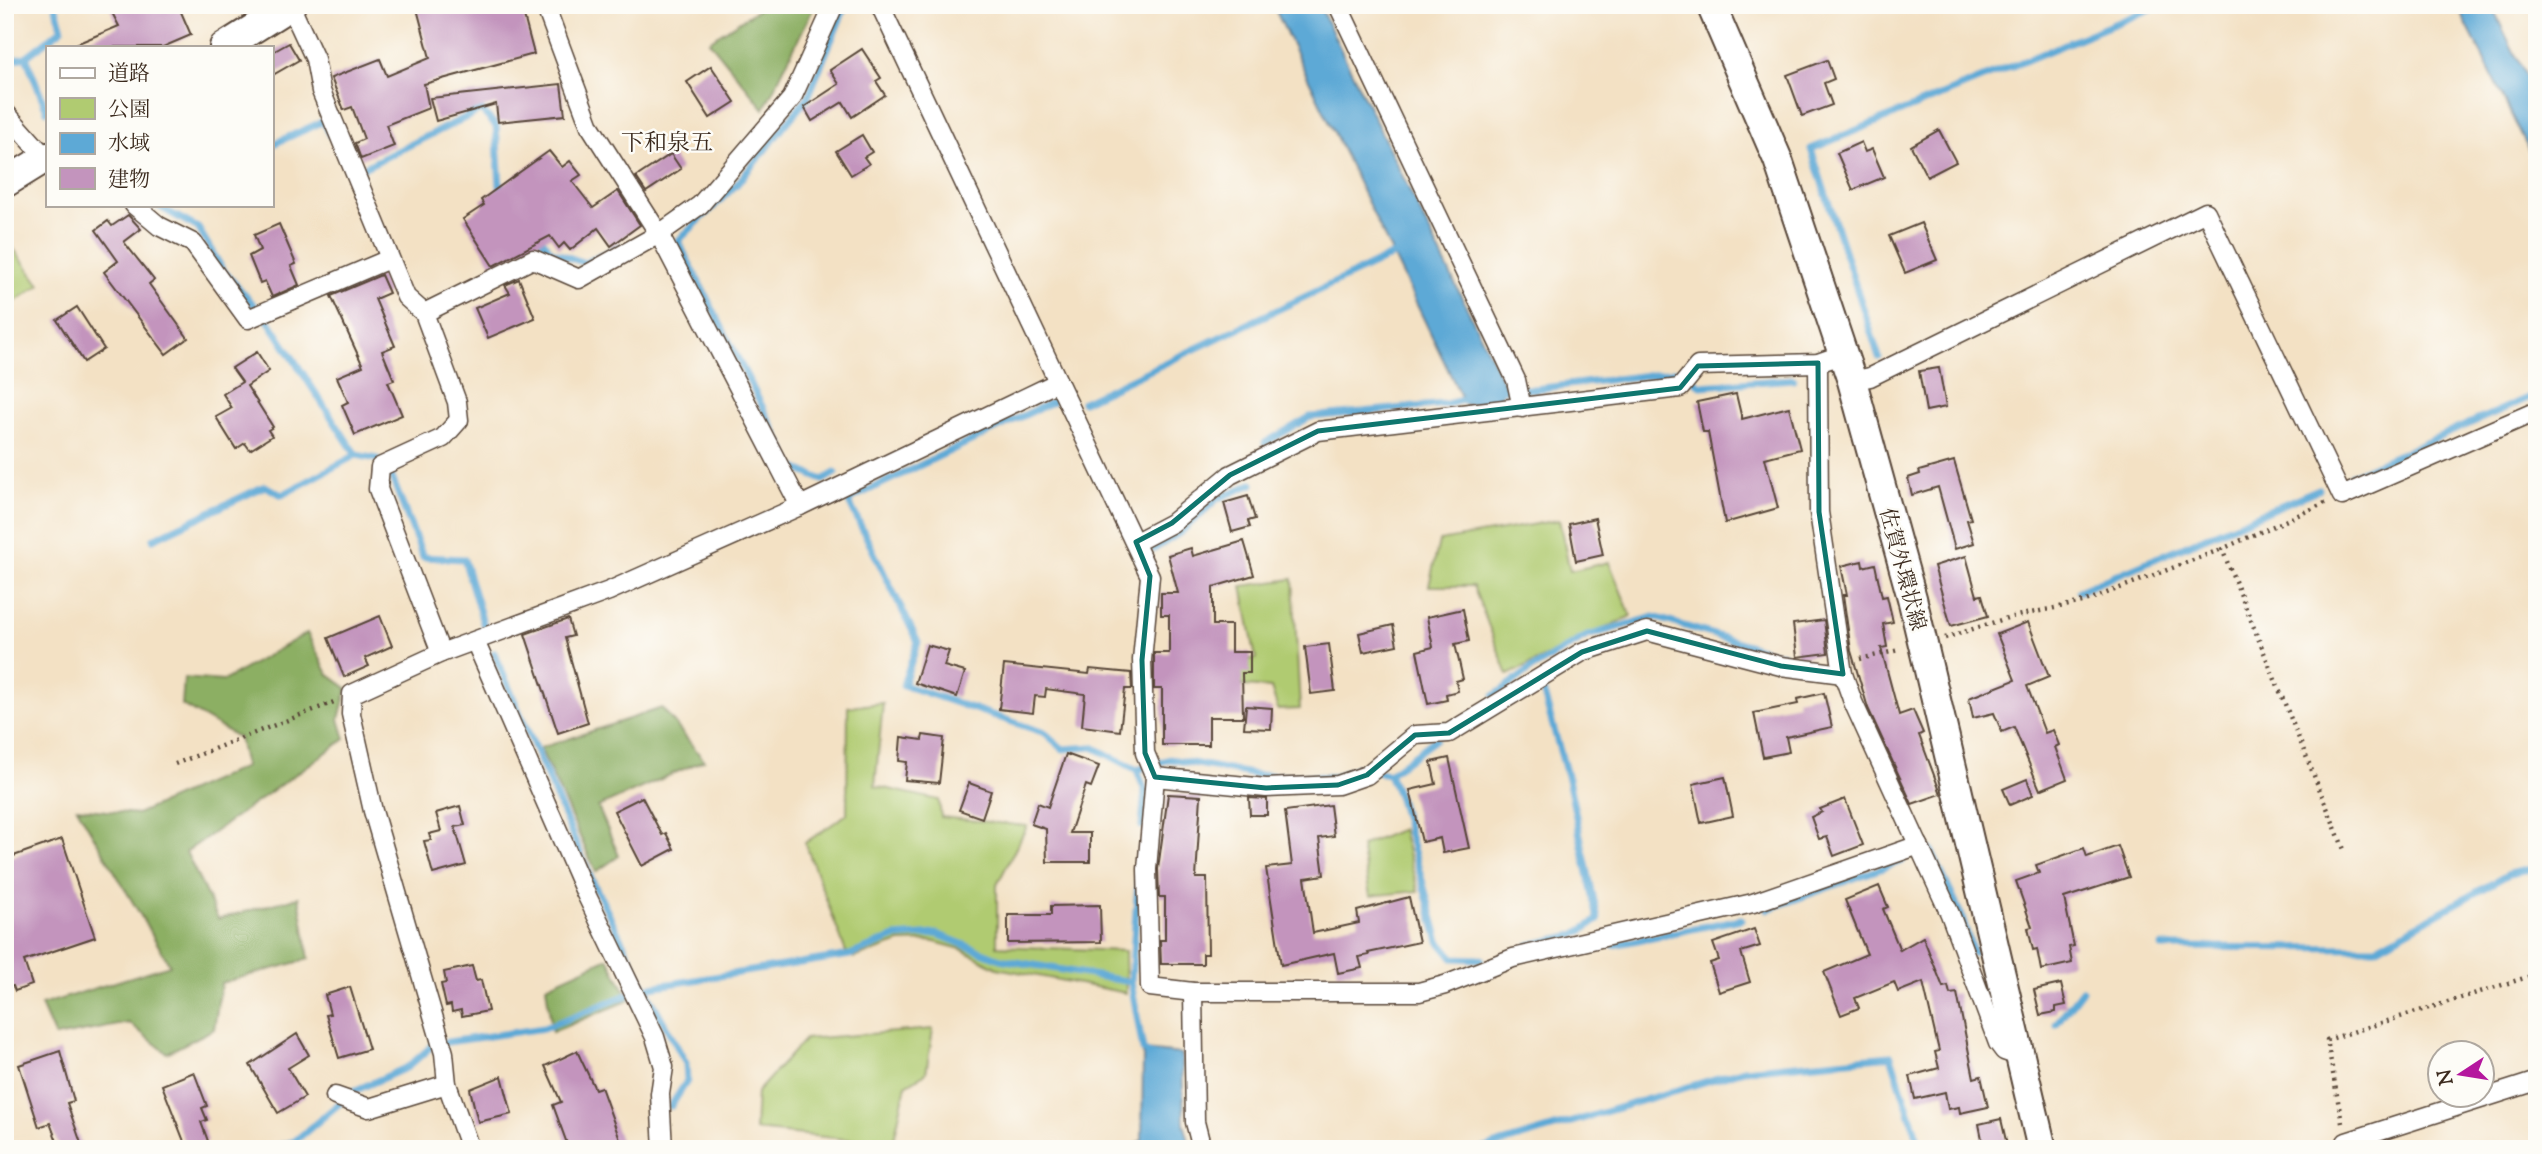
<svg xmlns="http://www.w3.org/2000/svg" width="2542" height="1154" viewBox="0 0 2542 1154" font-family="'Sorts Mill Goudy','Noto Serif JP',serif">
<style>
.green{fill:#b0cb71;stroke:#767a48;stroke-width:2}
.forest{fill:#8caf63;stroke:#646c40;stroke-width:2}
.water{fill:#5da9d6;stroke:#4c6a7a;stroke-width:2}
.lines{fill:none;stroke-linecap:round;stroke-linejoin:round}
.stream{stroke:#5da9d6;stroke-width:7}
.building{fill:#c394bd}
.street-casing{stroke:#574537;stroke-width:21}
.primary-casing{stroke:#574537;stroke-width:32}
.path{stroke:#574537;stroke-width:4.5;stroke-dasharray:2 5;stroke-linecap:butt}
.street{stroke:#fff;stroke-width:18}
.primary{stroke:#fff;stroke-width:28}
.marked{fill:none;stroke:#0f766e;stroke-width:5;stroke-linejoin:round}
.labels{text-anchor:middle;stroke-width:5;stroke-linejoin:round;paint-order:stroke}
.street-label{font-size:21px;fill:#3b2a1e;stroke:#fdfcf7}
.neighbourhood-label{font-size:23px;fill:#3b2a1e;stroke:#fdfcf7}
</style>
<rect width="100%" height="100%" fill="#fdfcf7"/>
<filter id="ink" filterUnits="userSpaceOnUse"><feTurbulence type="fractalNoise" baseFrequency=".0143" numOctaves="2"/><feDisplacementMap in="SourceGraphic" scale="14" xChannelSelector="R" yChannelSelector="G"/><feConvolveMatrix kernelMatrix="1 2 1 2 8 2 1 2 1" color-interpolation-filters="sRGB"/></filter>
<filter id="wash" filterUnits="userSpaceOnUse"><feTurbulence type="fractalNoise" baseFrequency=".00686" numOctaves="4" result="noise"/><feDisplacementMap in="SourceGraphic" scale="28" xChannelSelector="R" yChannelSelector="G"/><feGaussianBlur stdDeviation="1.57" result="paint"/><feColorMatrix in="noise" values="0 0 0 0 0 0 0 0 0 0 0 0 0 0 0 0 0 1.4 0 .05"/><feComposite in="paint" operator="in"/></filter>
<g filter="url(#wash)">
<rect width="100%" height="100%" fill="#f3e1c4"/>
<g class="green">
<path d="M 5,237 L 40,285 L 5,308 Z"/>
<path d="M 1559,520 L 1570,571 L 1609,562 L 1631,616 L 1508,675 L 1473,586 L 1429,586 L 1439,541 Z"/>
<path d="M 1293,579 L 1300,709 L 1278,710 L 1271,688 L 1205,683 L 1207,661 L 1256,659 L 1242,586 Z"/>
<path d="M 883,703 L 875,786 L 939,800 L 941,817 L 1027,826 L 997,885 L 997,946 L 1125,951 L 1126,993 L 997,968 L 961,949 L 931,941 L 900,942 L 854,958 L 846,952 L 805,843 L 847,814 L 848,707 Z"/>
<path d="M 1402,829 L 1418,891 L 1370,896 L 1361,846 Z"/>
<path d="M 933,1029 L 926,1073 L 906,1085 L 893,1144 L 755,1130 L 757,1092 L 805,1039 Z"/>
</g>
<g class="forest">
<path d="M 765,5 L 815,5 L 764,109 L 709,41 Z"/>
<path d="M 307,633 L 328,674 L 347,688 L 339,719 L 345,739 L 186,852 L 218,919 L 299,897 L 309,959 L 221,983 L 214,1029 L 167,1053 L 129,1023 L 55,1037 L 41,1005 L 170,965 L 77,808 L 137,814 L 245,767 L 239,738 L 182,705 L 184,678 L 223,681 Z"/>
<path d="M 662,708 L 704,760 L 598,807 L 619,856 L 596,872 L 540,748 Z"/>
<path d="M 608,958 L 630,1000 L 552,1032 L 546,986 Z"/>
</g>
<g class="water">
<path d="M 1273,5 L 1319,5 L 1505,386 L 1499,401 L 1465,405 Z"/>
<path d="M 2457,5 L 2491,5 L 2537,99 L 2537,167 Z"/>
<path d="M 1143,1050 L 1182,1054 L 1184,1123 L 1191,1149 L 1129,1149 L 1142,1140 Z"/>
</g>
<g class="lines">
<g class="stream">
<path d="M 26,57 L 47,111"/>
<path d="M 5,61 L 26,57 L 62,29 L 55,5"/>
<path d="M 271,145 L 324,121 L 330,135"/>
<path d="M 365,167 L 481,110 L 496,126 L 500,186 L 505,194"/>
<path d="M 156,205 L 198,228 L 223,270 L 270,323 L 356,455 L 377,459"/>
<path d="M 537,233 L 551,251 L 585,263 L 619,247"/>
<path d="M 1879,357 L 1811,149 L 2160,5"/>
<path d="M 1495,389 L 1535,389 L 1681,371 L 1701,386 L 1793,379"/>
<path d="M 1052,402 L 848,500 L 918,642 L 903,685 L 1045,733 L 1063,749 L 1093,747 L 1137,770 L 1170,759 L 1257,775 L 1335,777 L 1356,768 L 1389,774 L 1436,739"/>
<path d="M 1083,402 L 1393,255"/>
<path d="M 1265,443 L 1310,417 L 1446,404 L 1467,399"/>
<path d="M 389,470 L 423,557 L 464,559 L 484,626"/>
<path d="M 835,473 L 823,480 L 793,467 L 678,241 L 737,184 L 808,97 L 846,5"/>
<path d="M 2352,475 L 2537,394"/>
<path d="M 153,539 L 265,486 L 282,495 L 356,455"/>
<path d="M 1154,549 L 1181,532 L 1217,499 L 1252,484"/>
<path d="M 2079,591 L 2319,489"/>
<path d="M 494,653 L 590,876 L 645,988 L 686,1063 L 687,1081 L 671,1106"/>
<path d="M 1494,696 L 1531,669 L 1587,636 L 1654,617 L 1785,656"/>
<path d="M 1137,770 L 1145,791 L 1142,826"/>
<path d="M 1389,774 L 1399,798 L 1439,941 L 1453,958 L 1481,959"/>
<path d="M 1931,850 L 1962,917 L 1973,953"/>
<path d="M 1139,869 L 1131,982 L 1143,1050 L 1151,1055"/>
<path d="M 1768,909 L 1902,861"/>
<path d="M 1529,945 L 1575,935 L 1598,920 L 1568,779 L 1543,691"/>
<path d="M 1613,945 L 1741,919"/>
<path d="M 2162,947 L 2376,948 L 2509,874 L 2537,868"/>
<path d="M 2056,1024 L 2082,990"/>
<path d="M 268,1149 L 295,1141 L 354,1091 L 408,1067 L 434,1044 L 544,1028 L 645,988 L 850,955 L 895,937 L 937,934 L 1000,959 L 1131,982"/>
<path d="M 1482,1149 L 1744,1070 L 1891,1056 L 1921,1149"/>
</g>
</g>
<g id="blocks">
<g class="building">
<path d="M 108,5 L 178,5 L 191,35 L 163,47 L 69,47 L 119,26 Z"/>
<path d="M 416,5 L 521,5 L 534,54 L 424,84 L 429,108 L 386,125 L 394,146 L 361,159 L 355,143 L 364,139 L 352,107 L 344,110 L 331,78 L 380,59 L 387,76 L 430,58 Z"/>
<path d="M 289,43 L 299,60 L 271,76 L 271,53 Z"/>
<path d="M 862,49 L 881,78 L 876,81 L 885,95 L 852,117 L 843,102 L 812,121 L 804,107 L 839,84 L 830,70 Z"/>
<path d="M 1827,60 L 1834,79 L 1824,83 L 1832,105 L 1802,116 L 1787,75 Z"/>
<path d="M 711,66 L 735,102 L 710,118 L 687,82 Z"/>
<path d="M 561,84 L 565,115 L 498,122 L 496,104 L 436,121 L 430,98 Z"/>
<path d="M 1939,130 L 1956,162 L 1927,177 L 1911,146 Z"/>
<path d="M 862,135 L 872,152 L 864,157 L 869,164 L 851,175 L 836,151 Z"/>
<path d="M 1861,142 L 1865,152 L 1872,149 L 1884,177 L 1853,190 L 1837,153 Z"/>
<path d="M 549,151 L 562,167 L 570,161 L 581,175 L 572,181 L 593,208 L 618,191 L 640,225 L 611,246 L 598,228 L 570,250 L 564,243 L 559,248 L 550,236 L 493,266 L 463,219 L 484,205 L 481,200 Z"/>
<path d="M 671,154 L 681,169 L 646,192 L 636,177 Z"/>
<path d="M 128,215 L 141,229 L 124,242 L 154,280 L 149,284 L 188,338 L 166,354 L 104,272 L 118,261 L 96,230 L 108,221 L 112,226 Z"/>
<path d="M 1921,223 L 1937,260 L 1905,273 L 1889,236 Z"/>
<path d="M 279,224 L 296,264 L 291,266 L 299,285 L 272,297 L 265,281 L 260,283 L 249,256 L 260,250 L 254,235 Z"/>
<path d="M 381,275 L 389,293 L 375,299 L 395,346 L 382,351 L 394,380 L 388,382 L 402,415 L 355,435 L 342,405 L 348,402 L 337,377 L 363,366 L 331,296 Z"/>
<path d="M 519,279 L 535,318 L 488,338 L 475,308 L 510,293 L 505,285 Z"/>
<path d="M 77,307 L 104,349 L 84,362 L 57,320 Z"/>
<path d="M 257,352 L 269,371 L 247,386 L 273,427 L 268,430 L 272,436 L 250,450 L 245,443 L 236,449 L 216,417 L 232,408 L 223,394 L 242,382 L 232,368 Z"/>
<path d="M 1939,368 L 1946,407 L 1926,411 L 1919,371 Z"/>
<path d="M 1736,394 L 1742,419 L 1789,407 L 1800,449 L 1765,458 L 1778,508 L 1725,523 L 1708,432 L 1703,432 L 1697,402 Z"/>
<path d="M 1954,461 L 1971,519 L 1967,520 L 1974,543 L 1955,549 L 1938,487 L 1912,495 L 1908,478 L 1920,474 L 1919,471 Z"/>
<path d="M 1248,496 L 1255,519 L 1248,521 L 1250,527 L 1232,532 L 1224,503 Z"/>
<path d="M 1595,518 L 1603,555 L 1576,561 L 1569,524 Z"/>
<path d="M 1244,541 L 1254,575 L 1213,587 L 1213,625 L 1231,625 L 1231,652 L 1250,652 L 1250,673 L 1242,673 L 1243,717 L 1209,717 L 1209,745 L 1162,745 L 1162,689 L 1154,689 L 1154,653 L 1169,653 L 1169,615 L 1161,615 L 1161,593 L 1178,593 L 1168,555 L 1191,548 L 1193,556 Z"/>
<path d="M 1966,556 L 1977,596 L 1982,595 L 1988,616 L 1951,626 L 1934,566 Z"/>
<path d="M 1862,561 L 1863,567 L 1875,564 L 1882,597 L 1887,596 L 1893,622 L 1883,624 L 1887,647 L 1881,648 L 1899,715 L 1913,710 L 1923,733 L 1919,735 L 1941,794 L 1912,804 L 1868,708 L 1851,651 L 1843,595 L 1847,595 L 1841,566 Z"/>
<path d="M 1463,609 L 1469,641 L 1455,644 L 1463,679 L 1456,681 L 1458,691 L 1446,694 L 1447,700 L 1428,704 L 1417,651 L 1433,647 L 1427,617 Z"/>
<path d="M 380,616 L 392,646 L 365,658 L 369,666 L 344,677 L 328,638 Z"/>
<path d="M 568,619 L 573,636 L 565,638 L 588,723 L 558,733 L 525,634 Z"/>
<path d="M 1824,620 L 1828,653 L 1797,657 L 1793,624 Z"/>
<path d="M 2028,622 L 2049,677 L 2027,686 L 2045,733 L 2053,730 L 2059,745 L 2055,747 L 2067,779 L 2040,790 L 2014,727 L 2002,732 L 1994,713 L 1973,718 L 1969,698 L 2015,680 L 1997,634 Z"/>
<path d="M 1393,625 L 1397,645 L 1363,652 L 1359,633 Z"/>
<path d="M 1329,644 L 1335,691 L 1311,694 L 1305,647 Z"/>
<path d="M 927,645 L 949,651 L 944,666 L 965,672 L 957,697 L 915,683 Z"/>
<path d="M 1004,665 L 1089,674 L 1090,669 L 1131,673 L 1132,689 L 1125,689 L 1120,731 L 1082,726 L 1085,694 L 1046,689 L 1045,697 L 1035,696 L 1033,713 L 999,709 Z"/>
<path d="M 1824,693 L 1832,727 L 1786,737 L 1789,752 L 1763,757 L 1754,713 L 1798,704 L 1797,699 Z"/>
<path d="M 1246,706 L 1272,708 L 1271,729 L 1244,728 Z"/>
<path d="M 923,735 L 944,738 L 939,783 L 905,780 L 907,762 L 899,761 L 901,737 L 922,740 Z"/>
<path d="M 1066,754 L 1099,766 L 1091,787 L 1086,785 L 1070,833 L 1090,833 L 1090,862 L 1047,862 L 1046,829 L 1031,824 L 1038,803 L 1048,807 Z"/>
<path d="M 1449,758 L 1469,848 L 1443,853 L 1440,838 L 1422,842 L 1410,790 L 1436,784 L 1431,762 Z"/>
<path d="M 1725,777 L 1733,816 L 1701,823 L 1693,784 Z"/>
<path d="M 2027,779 L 2033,795 L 2010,805 L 2003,789 Z"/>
<path d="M 969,783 L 991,791 L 982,818 L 959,810 Z"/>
<path d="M 1168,794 L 1201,796 L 1196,878 L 1207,878 L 1208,954 L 1203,954 L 1203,964 L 1161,964 L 1160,940 L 1165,940 L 1165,897 L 1159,897 L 1158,869 Z"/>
<path d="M 642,797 L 662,835 L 666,833 L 674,849 L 642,866 L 614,811 Z"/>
<path d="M 1249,798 L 1267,799 L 1267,815 L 1250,815 Z"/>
<path d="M 1845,799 L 1863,845 L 1834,856 L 1827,837 L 1819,839 L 1811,817 L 1822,812 L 1820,809 Z"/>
<path d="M 1330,805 L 1334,836 L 1319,838 L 1324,875 L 1305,878 L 1313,933 L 1359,923 L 1357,911 L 1409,897 L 1419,942 L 1368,953 L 1369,955 L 1359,957 L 1362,968 L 1338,973 L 1334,953 L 1281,965 L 1266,868 L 1292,865 L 1285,811 Z"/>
<path d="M 460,806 L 465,825 L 455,827 L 466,865 L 433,874 L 424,841 L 431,840 L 429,834 L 441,831 L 436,813 Z"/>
<path d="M 62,839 L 95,937 L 24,961 L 32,985 L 15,991 L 13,986 L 5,988 L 5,859 Z"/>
<path d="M 2118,846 L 2129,877 L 2064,898 L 2074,946 L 2069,947 L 2072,963 L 2041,970 L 2037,949 L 2033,950 L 2028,928 L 2032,927 L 2016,881 L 2039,873 L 2036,865 L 2084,848 L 2087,857 Z"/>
<path d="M 1879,886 L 1888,907 L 1883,909 L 1900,950 L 1923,937 L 1943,987 L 1948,986 L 1950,994 L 1957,993 L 1974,1078 L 1981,1076 L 1988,1107 L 1960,1113 L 1959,1107 L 1948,1109 L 1945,1092 L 1915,1099 L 1910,1076 L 1939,1068 L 1935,1052 L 1939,1051 L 1923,982 L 1898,992 L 1894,982 L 1855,998 L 1859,1008 L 1841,1015 L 1824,972 L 1867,954 L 1845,900 Z"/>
<path d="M 1100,905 L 1101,942 L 1008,943 L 1008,915 L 1051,915 L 1051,906 Z"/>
<path d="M 1754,929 L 1760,946 L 1741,952 L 1750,982 L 1719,992 L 1710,963 L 1719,960 L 1713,943 Z"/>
<path d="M 472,966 L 476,981 L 481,980 L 488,1011 L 462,1016 L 461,1010 L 452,1012 L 451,1005 L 446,1006 L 441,984 L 446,983 L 444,972 Z"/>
<path d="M 2061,984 L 2066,1005 L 2056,1007 L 2056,1012 L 2040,1015 L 2034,990 Z"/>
<path d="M 350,987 L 369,1049 L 339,1058 L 326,1015 L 330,1014 L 325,995 Z"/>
<path d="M 297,1034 L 309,1055 L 288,1068 L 305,1097 L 278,1113 L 250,1065 Z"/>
<path d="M 60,1051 L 74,1101 L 67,1103 L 83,1149 L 60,1149 L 50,1123 L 39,1127 L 19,1065 Z"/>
<path d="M 577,1051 L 595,1089 L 601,1087 L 620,1140 L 598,1149 L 569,1149 L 553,1105 L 561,1102 L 545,1066 Z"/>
<path d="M 194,1072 L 207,1106 L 202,1108 L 207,1120 L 201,1122 L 208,1141 L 187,1149 L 162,1085 Z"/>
<path d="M 502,1076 L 512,1114 L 478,1122 L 470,1089 Z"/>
<path d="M 2001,1119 L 2007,1145 L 1984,1149 L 1979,1124 Z"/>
</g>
</g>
</g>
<g filter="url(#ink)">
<use href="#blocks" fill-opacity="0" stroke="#574537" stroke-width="2"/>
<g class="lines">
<defs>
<g id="street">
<path d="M 290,5 L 315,59 L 321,91 L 406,297 L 424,313 L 457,402 L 459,420 L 443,438 L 380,467 L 378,489 L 441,653"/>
<path d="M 545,5 L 590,126 L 659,234 L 800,506"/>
<path d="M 880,5 L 1150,576 L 1142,660 L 1145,753 L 1155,777 L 1147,869 L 1150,987 L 1193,992 L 1419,992 L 1445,985 L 1513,958 L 1753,903 L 1919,845"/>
<path d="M 1338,5 L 1516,380 L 1522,408"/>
<path d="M 5,112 L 46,158"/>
<path d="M 134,205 L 159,226 L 193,243 L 248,319 L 389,259"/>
<path d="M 424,313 L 533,259 L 579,279 L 659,234 L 700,205 L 792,98 L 834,5"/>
<path d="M 1818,363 L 1819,512 L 1843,674 L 1853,702 L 1950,914 L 1998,1043 L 2004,1051 L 2021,1057"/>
<path d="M 1852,381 L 1870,377 L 2206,212 L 2342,496 L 2537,411"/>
<path d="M 1136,542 L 1172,523 L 1230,475 L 1318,431 L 1680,388 L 1698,366 L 1818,363 L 1844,354"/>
<path d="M 475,641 L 585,892 L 655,1037 L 664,1067 L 660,1094 L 663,1149"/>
<path d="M 1155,777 L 1266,788 L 1338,785 L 1367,775 L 1415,735 L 1449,733 L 1582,652 L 1647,631 L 1781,666 L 1843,674"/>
<path d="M 1193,992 L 1195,1122 L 1202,1149"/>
<path d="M 335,1096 L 369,1108 L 447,1084"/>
<path d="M 470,1149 L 447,1084 L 444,1053 L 373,811 L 351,714 L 352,694 L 441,653 L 609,591 L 800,506 L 1058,382"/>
<path d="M 2347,1149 L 2346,1142 L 2537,1081"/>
</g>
<g id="primary">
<path d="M 1711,5 L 1778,160 L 1852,381 L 1912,598 L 2042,1149"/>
<path d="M 224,47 L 291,5"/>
<path d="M 5,183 L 47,157"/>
</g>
</defs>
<use href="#street" class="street-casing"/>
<use href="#primary" class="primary-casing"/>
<g class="path">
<path d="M 2325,503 L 2222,549 L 2345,852"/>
<path d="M 1945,638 L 2007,618 L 2083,602 L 2222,549"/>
<path d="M 1860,659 L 1899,650"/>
<path d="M 175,764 L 334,702"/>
<path d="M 2342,1123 L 2327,1040 L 2537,974"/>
</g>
<use href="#street" class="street"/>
<use href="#primary" class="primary"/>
</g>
</g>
<path class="marked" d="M 1818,363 L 1819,512 L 1843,674 L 1781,666 L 1647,631 L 1582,652 L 1449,733 L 1415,735 L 1367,775 L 1338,785 L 1266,788 L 1155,777 L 1145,753 L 1142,660 L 1150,576 L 1136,542 L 1172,523 L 1230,475 L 1318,431 L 1680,388 L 1698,366 Z"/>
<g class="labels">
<g class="street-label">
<text transform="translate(1903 569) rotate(75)" y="7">佐賀外環状線</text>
</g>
<g class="neighbourhood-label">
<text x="667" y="150">下和泉五</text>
</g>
</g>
<rect width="2542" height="1154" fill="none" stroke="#fdfcf7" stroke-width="28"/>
<rect x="46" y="46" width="228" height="161" fill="#fdfcf7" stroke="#afa8a0" stroke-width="2"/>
<rect x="60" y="68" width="35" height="10" fill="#ffffff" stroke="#afa8a0" stroke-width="2"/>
<text x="108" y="80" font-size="21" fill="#3b2a1e">道路</text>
<rect x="60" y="98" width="35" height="21" fill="#b0cb71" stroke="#afa8a0" stroke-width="2"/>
<text x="108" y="116" font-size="21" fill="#3b2a1e">公園</text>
<rect x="60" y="133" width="35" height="21" fill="#5da9d6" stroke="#afa8a0" stroke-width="2"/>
<text x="108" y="150" font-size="21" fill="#3b2a1e">水域</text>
<rect x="60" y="168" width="35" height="21" fill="#c394bd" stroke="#afa8a0" stroke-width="2"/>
<text x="108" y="186" font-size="21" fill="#3b2a1e">建物</text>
<g transform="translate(2461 1074) rotate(258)"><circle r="33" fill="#fdfcf7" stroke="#afa8a0" stroke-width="2"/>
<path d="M0-5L12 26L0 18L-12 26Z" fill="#b5179e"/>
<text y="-10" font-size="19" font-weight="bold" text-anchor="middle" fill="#3b2a1e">N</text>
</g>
</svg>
